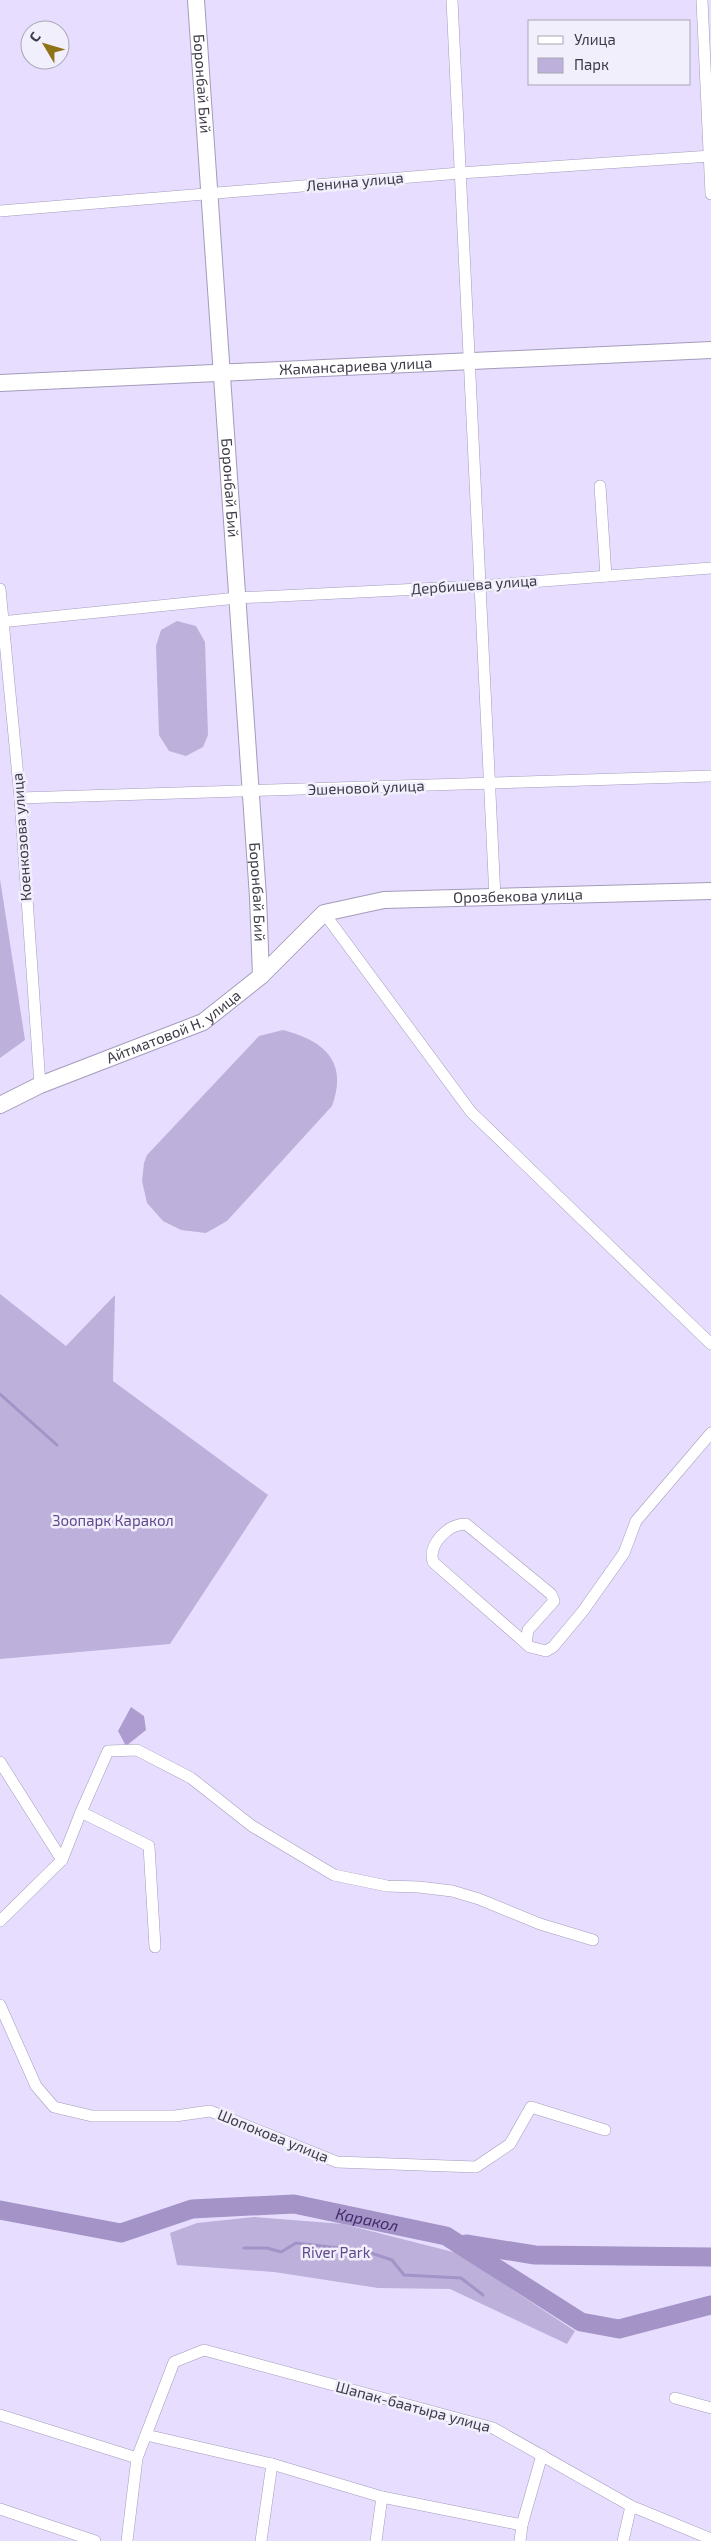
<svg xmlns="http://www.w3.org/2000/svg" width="711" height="2541" viewBox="0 0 711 2541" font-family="'Exo 2',sans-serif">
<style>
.green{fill:#bdb0db}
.forest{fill:#ac9cd0}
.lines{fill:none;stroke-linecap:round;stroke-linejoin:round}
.stream{stroke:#a393c7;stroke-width:3}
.river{stroke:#a393c7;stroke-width:19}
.street-casing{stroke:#a49bba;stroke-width:12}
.secondary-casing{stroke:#a49bba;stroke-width:18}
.street{stroke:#fff;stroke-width:11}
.secondary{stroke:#fff;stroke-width:16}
.labels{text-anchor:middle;stroke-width:5;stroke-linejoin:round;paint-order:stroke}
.street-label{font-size:15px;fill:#3e3a47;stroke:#f2effc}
.park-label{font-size:15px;fill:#60498b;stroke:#f2effc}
.water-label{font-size:16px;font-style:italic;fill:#412a68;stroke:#f2effc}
</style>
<rect width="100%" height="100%" fill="#e7deff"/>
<g class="green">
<path d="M 177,621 L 196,626 L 205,642 L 208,735 L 203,747 L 186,756 L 169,751 L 159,735 L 156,646 L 161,630 Z"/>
<path d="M 0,879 L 25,1040 L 0,1058 Z"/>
<path d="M 283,1030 C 325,1041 348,1062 332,1106 L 227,1221 L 206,1233 L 181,1230 L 163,1221 L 147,1203 L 142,1181 L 144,1163 L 147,1155 L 259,1036 Z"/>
<path d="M 0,1294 L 66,1346 L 115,1295 L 113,1381 L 268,1495 L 170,1644 L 0,1659 Z"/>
<path d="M 254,2217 L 343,2224 L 457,2253 L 575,2331 L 567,2344 L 450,2289 L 378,2288 L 274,2272 L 177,2265 L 170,2233 L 197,2223 Z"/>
</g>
<path class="forest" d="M 131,1707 L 144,1716 L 146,1730 L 126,1746 L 118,1731 Z"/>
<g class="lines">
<g class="stream">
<path d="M 0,1394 L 57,1445"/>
<path d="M 244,2248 L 267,2248 L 281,2252 L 296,2243 L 365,2251 L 392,2260 L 404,2275 L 461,2278 L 483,2295"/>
</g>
<g class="river">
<path id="s1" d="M 0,2210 L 121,2233 L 192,2209 L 294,2204 L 446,2236 L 581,2322 L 619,2329 L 711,2305"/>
<path d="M 466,2244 L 535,2255 L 711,2257"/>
</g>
<defs>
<g id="street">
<path d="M 452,0 L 495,898"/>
<path d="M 702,0 L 711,194"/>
<path d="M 0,211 L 460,173 L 711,156"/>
<path d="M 600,486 L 606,576"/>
<path d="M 0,589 L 20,798 L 40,1085"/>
<path d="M 0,622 L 237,598 L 480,586 L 711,568"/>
<path d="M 20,798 L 711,776"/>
<path d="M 324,913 L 471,1112 L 711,1344"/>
<path d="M 526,1643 L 528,1630 L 554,1601 L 551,1594 L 466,1524 C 448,1524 428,1544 433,1562 L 530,1647 L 546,1651 L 553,1647 L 583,1611 L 624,1553 L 636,1521 L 711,1433"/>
<path d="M 0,1762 L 62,1860"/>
<path d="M 81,1812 L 108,1751 L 137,1750 L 191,1778 L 252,1826 L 334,1875 L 387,1886 L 419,1887 L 452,1891 L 479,1899 L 540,1924 L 593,1940"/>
<path d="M 0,1921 L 62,1860 L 81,1812 L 149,1846 L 155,1947"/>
<path d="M 0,2005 L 36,2086 L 54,2107 L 92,2116 L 175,2116 L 210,2111 L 337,2162 L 476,2167 L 510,2144 L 531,2107 L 605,2130"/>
<path d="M 675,2398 L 711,2408"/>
<path d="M 0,2415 L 137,2458 L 174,2362 L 204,2350 L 493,2428 L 631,2506 L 711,2539"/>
<path d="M 146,2435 L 272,2464 L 382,2497 L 522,2525"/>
<path d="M 0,2509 L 95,2541"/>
<path d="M 127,2541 L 137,2458"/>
<path d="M 261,2541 L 272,2464"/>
<path d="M 376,2541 L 382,2497"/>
<path d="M 520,2541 L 522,2525 L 542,2455"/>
<path d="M 623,2541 L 631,2506"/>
</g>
<g id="secondary">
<path id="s2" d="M 196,0 L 258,897 L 261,976"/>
<path id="s3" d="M 0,383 L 711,350"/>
<path id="s4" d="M 0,1105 L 40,1085 L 203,1022 L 261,976 L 324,913 L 384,900 L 711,891"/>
</g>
</defs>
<use href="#street" class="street-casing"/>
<use href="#secondary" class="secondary-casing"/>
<use href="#street" class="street"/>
<use href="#secondary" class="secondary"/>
</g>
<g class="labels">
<g class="street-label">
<text dy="5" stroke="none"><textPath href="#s2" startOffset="84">Боронбай Бий</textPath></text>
<text transform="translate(355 182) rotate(-5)" y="5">Ленина улица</text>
<text dy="5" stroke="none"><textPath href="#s3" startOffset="356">Жамансариева улица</textPath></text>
<text dy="5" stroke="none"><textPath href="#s2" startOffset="489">Боронбай Бий</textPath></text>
<text transform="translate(474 585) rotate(-4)" y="5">Дербишева улица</text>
<text transform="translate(366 788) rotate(-2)" y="5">Эшеновой улица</text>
<text transform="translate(22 837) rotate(-94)" y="5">Коенкозова улица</text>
<text dy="5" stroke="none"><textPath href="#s2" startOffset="894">Боронбай Бий</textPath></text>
<text dy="5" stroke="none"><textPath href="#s4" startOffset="578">Орозбекова улица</textPath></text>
<text dy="5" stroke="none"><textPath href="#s4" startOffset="191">Айтматовой Н. улица</textPath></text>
<text transform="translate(273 2136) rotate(22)" y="5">Шопокова улица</text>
<text transform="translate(413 2407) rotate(15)" y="5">Шапак-баатыра улица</text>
</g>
<g class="park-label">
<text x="113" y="1526">Зоопарк Каракол</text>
<text x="336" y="2258">River Park</text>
</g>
<g class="water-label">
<text dy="6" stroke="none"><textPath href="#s1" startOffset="375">Каракол</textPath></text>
</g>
</g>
<rect x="528" y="20" width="162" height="65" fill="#f2effc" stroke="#aaa7b4"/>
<rect x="538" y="36" width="25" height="8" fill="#ffffff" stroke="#aaa7b4"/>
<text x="574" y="45" font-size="15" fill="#3e3a47">Улица</text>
<rect x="538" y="58" width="25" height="15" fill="#bdb0db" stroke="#aaa7b4"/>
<text x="574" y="70" font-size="15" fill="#3e3a47">Парк</text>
<g transform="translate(45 45) rotate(308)"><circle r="24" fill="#f2effc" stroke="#aaa7b4"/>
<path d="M0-4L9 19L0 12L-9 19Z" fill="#907217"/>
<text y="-8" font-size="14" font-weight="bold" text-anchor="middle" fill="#3e3a47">С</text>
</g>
</svg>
